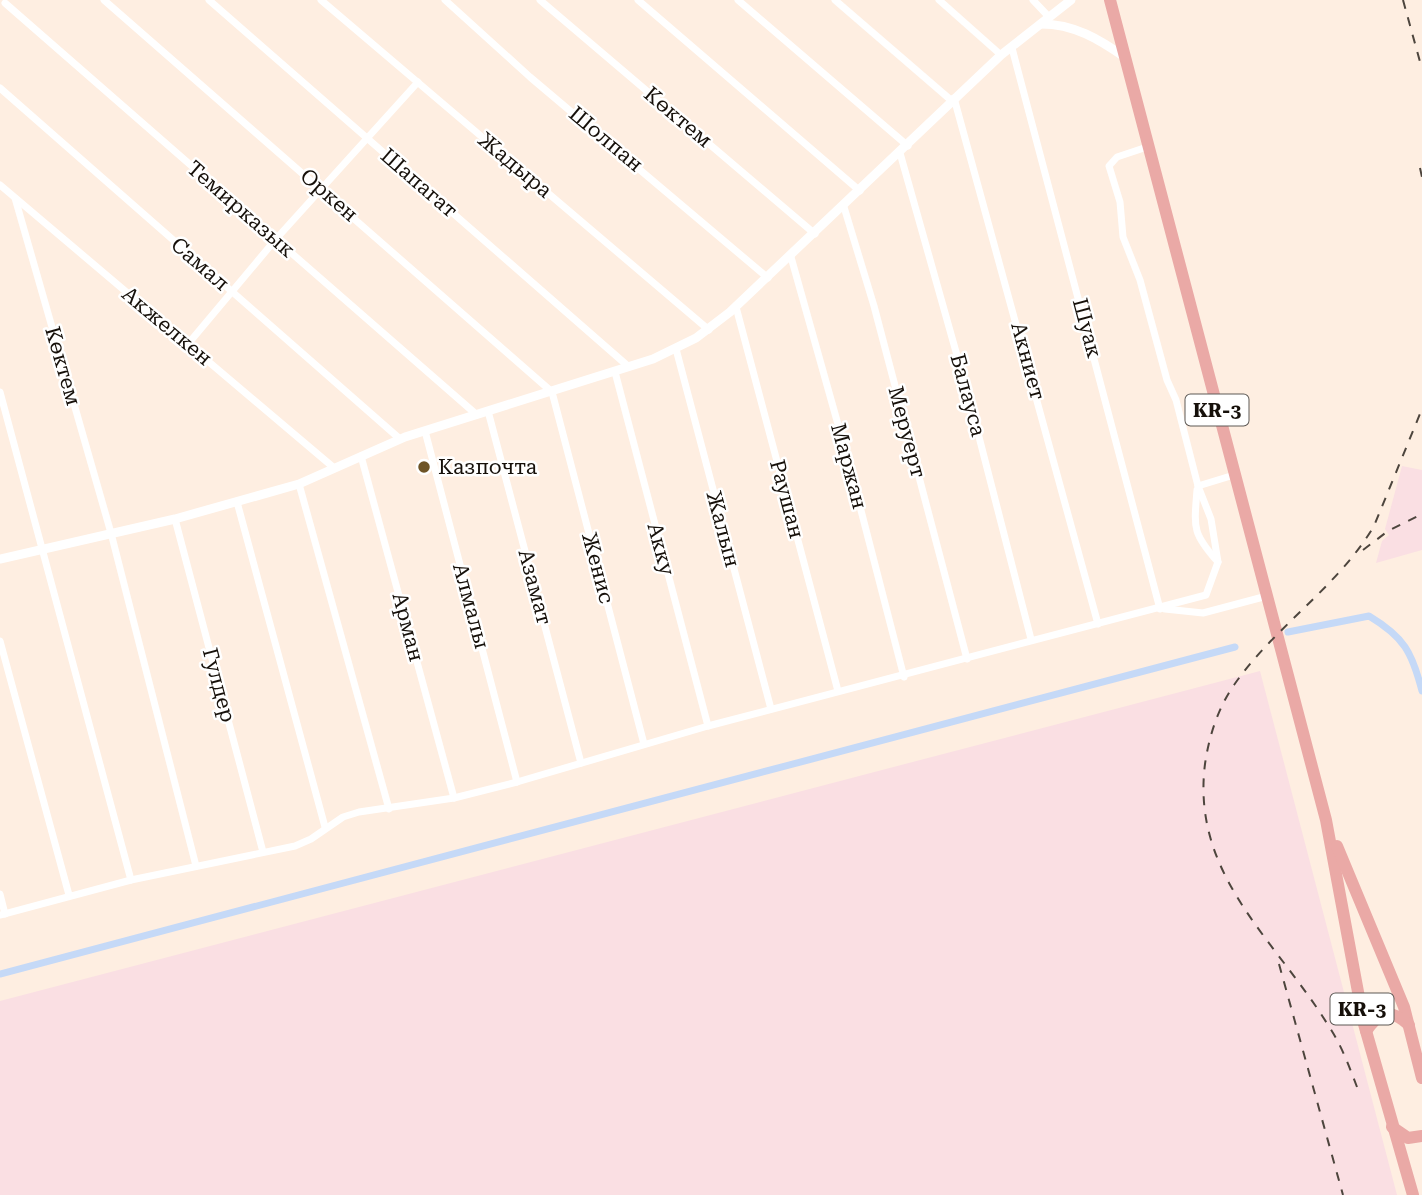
<svg xmlns="http://www.w3.org/2000/svg" width="1422" height="1195" viewBox="0 0 1422 1195" font-family="'Roboto Serif',serif">
<style>
.industrial{fill:#fadfe3}
.lines{fill:none;stroke-linecap:round;stroke-linejoin:round}
.canal{stroke:#c5d9f7;stroke-width:7}
.minor{stroke:#fff;stroke-width:7}
.tertiary{stroke:#fff;stroke-width:9}
.primary{stroke:#eaa9a6;stroke-width:12}
.rail{stroke:#4d453d;stroke-width:2;stroke-dasharray:9 9;stroke-linecap:butt}
.poi-dot{fill:#6e5426;stroke:#fff;stroke-width:2.5}
.labels{text-anchor:middle;stroke-width:5;stroke-linejoin:round;paint-order:stroke}
.shield{fill:#fff;stroke:#5c5854;stroke-width:2}
.shield-label{font-size:19px;font-weight:bold;fill:#16100a}
.street-label{font-size:21px;fill:#16100a;stroke:#fff}
.poi-label{font-size:21px;fill:#16100a;stroke:#fff;text-anchor:start}
</style>
<rect width="100%" height="100%" fill="#feeee1"/>
<g class="industrial">
<path d="M 1402,466 L 1422,470 L 1422,550 L 1376,563 L 1382,541 L 1389,535 L 1385,529 Z"/>
<path d="M 1260,671 L 1397,1195 L 0,1195 L 0,1001 Z"/>
</g>
<g class="lines">
<g class="canal">
<path d="M 1288,632 L 1369,616 C 1404,637 1412,652 1422,691"/>
<path d="M 0,974 L 1235,647"/>
</g>
<g class="minor">
<path d="M 104,0 L 552,392 L 644,744"/>
<path d="M 209,0 L 629,367"/>
<path d="M 321,0 L 709,330"/>
<path d="M 445,0 L 530,77 L 768,278"/>
<path d="M 540,0 L 815,234"/>
<path d="M 638,0 L 860,191"/>
<path d="M 738,0 L 908,146"/>
<path d="M 835,0 L 952,101"/>
<path d="M 939,0 L 1001,55"/>
<path d="M 1033,0 L 1049,17"/>
<path d="M 5,3 L 477,415"/>
<path d="M 1012,48 L 1160,609"/>
<path d="M 0,88 L 400,439"/>
<path d="M 954,98 L 1098,624"/>
<path d="M 1147,147 L 1117,157 L 1109,166 L 1120,202 L 1123,237 L 1140,280 L 1167,380 L 1176,400 L 1198,486 L 1234,475"/>
<path d="M 900,153 L 969,398 L 1031,639"/>
<path d="M 0,185 L 333,467"/>
<path d="M 15,198 L 111,533 L 196,866"/>
<path d="M 844,207 L 874,306 L 967,659"/>
<path d="M 791,257 L 848,460 L 904,677"/>
<path d="M 736,307 L 838,691"/>
<path d="M 188,344 L 276,239 L 418,82"/>
<path d="M 676,349 L 771,709"/>
<path d="M 615,372 L 708,726"/>
<path d="M 0,392 L 131,880"/>
<path d="M 488,411 L 581,763"/>
<path d="M 425,431 L 517,782"/>
<path d="M 361,456 L 454,798"/>
<path d="M 299,484 L 389,809"/>
<path d="M 1197,490 C 1194,528 1192,533 1218,562"/>
<path d="M 237,502 L 325,827"/>
<path d="M 175,519 L 263,852"/>
<path d="M 1165,609 L 1203,613 L 1267,596"/>
<path d="M 0,641 L 69,895"/>
<path d="M 0,894 L 5,914"/>
<path d="M 0,915 L 131,880 L 295,846 L 311,839 L 343,817 L 359,812 L 454,798 L 517,782 L 708,726 L 1206,595 L 1218,562 L 1211,519 L 1198,486"/>
</g>
<g class="tertiary">
<path d="M 1041,24 C 1074,24 1099,39 1126,58"/>
<path d="M 0,559 L 175,519 L 299,484 L 405,437 L 653,359 L 696,338 L 730,312 L 1001,55 L 1071,0"/>
</g>
<g class="primary">
<path d="M 1110,0 L 1326,820 L 1364,1024 L 1413,1195"/>
<path d="M 1337,846 L 1404,1007 L 1422,1078"/>
<path d="M 1366,1031 C 1379,1012 1391,1008 1409,1025"/>
<path d="M 1392,1127 L 1408,1138 L 1422,1136"/>
</g>
<g class="rail">
<path d="M 1403,0 L 1422,69"/>
<path d="M 1420,168 L 1422,177"/>
<path d="M 1363,550 L 1388,531 L 1422,514"/>
<path d="M 1279,964 L 1343,1195"/>
<path d="M 1357,1087 C 1349,1066 1341,1044 1328,1025 C 1275,939 1191,875 1205,764 C 1209,736 1218,708 1234,685 C 1275,626 1337,588 1374,526 L 1422,409"/>
</g>
</g>
<circle class="poi-dot" cx="424" cy="467" r="7"/>
<g class="labels">
<g class="shield">
<rect x="1185.5" y="394.5" width="63" height="31" rx="5"/>
<rect x="1330.5" y="993.5" width="63" height="31" rx="5"/>
</g>
<g class="shield-label">
<text x="1217" y="417">KR-3</text>
<text x="1362" y="1016">KR-3</text>
</g>
<g class="street-label">
<text transform="translate(678 117) rotate(40)" y="7">Көктем</text>
<text transform="translate(606 139) rotate(40)" y="7">Шолпан</text>
<text transform="translate(515 165) rotate(40)" y="7">Жадыра</text>
<text transform="translate(419 183) rotate(41)" y="7">Шапагат</text>
<text transform="translate(329 195) rotate(41)" y="7">Оркен</text>
<text transform="translate(241 209) rotate(41)" y="7">Темирказык</text>
<text transform="translate(200 264) rotate(41)" y="7">Самал</text>
<text transform="translate(167 326) rotate(40)" y="7">Акжелкен</text>
<text transform="translate(1087 328) rotate(75)" y="7">Шуак</text>
<text transform="translate(1028 361) rotate(75)" y="7">Акниет</text>
<text transform="translate(63 366) rotate(74)" y="7">Көктем</text>
<text transform="translate(968 395) rotate(75)" y="7">Балауса</text>
<text transform="translate(907 432) rotate(75)" y="7">Меруерт</text>
<text transform="translate(849 466) rotate(75)" y="7">Маржан</text>
<text transform="translate(787 499) rotate(75)" y="7">Раушан</text>
<text transform="translate(723 529) rotate(75)" y="7">Жалын</text>
<text transform="translate(661 549) rotate(75)" y="7">Акку</text>
<text transform="translate(598 568) rotate(75)" y="7">Женис</text>
<text transform="translate(535 587) rotate(75)" y="7">Азамат</text>
<text transform="translate(471 606) rotate(75)" y="7">Алмалы</text>
<text transform="translate(408 627) rotate(75)" y="7">Арман</text>
<text transform="translate(219 685) rotate(75)" y="7">Гулдер</text>
</g>
<g class="poi-label">
<text x="438" y="474">Казпочта</text>
</g>
</g>
</svg>
